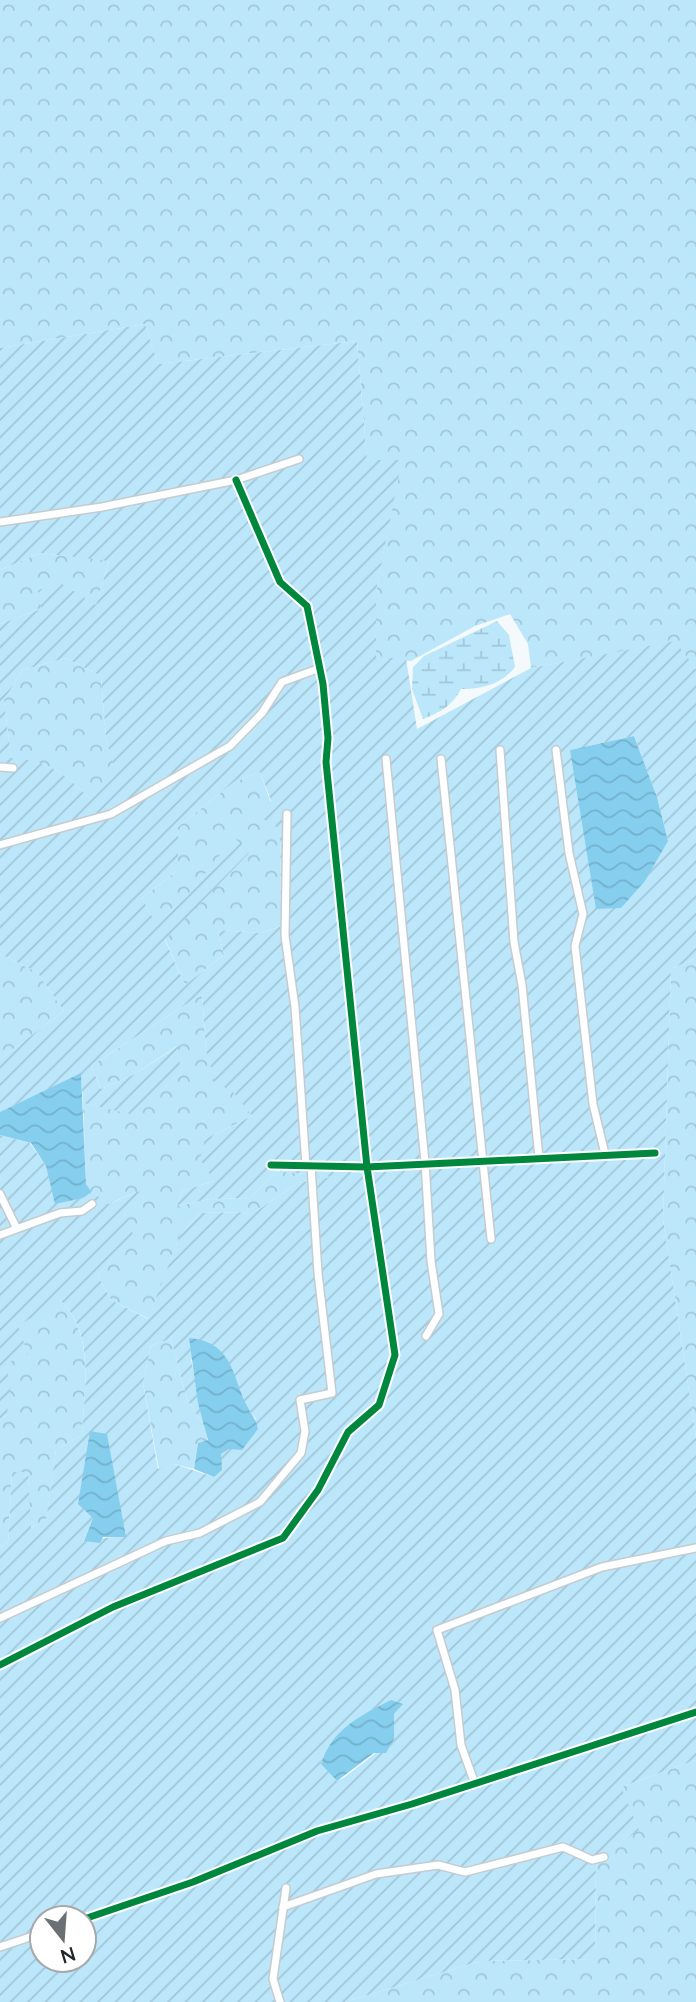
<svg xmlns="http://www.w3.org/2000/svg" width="696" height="2002" viewBox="0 0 696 2002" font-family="Lato,sans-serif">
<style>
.forest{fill:url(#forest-crowns)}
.wetland{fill:url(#wetland-marsh)}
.garden{fill:url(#garden-furrows);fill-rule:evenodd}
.water{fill:url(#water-waves)}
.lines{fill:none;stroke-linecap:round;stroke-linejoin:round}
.street-casing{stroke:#c6cbce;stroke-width:10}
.street{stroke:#fdfeff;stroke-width:7}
.cycleway-casing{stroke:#fff;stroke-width:11}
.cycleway{stroke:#00873e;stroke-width:7}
</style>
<defs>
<pattern id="forest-crowns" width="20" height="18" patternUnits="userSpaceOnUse" patternTransform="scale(1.75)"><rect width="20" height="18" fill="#bce7fb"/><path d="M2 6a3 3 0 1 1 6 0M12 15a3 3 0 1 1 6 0" fill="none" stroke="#a1c6d7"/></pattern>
<pattern id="wetland-marsh" width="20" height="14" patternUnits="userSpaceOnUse" patternTransform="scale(1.75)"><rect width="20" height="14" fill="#bce7fb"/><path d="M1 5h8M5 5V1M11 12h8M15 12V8" fill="none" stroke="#a1c6d7"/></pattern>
<pattern id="garden-furrows" width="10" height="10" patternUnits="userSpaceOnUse" patternTransform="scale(1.75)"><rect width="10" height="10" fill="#bce7fb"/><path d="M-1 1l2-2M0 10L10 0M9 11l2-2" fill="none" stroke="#a1c6d7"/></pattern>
<pattern id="water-waves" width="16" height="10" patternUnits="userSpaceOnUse" patternTransform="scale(1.75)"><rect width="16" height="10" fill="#86ceee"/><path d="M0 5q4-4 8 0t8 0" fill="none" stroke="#73b1cc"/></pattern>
</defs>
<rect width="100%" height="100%" fill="#f4f9fc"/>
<g class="forest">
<path d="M 0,0 L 696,0 L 696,669 L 675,642 L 531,668 L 528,644 L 510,614 L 475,626 L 411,661 L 376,658 L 376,591 L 401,460 L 367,460 L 357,341 L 158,364 L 145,324 L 0,348 Z"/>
<path d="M 40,553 L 109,560 L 96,606 L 41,609 L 0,624 L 0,570 Z"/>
<path d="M 66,658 L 101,676 L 106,739 L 117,775 L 91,799 C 63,774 51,760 11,759 L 4,700 L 23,670 Z"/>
<path d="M 260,772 L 280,829 L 281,926 L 262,933 L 218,930 L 224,955 L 185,985 L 165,939 L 248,853 L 234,838 L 189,894 L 156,925 L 142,898 L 178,870 L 178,827 L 234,782 Z"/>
<path d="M 0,954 L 37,972 L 64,1011 L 0,1059 Z"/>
<path d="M 696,958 L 696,1437 L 663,1219 L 671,969 Z"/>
<path d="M 202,994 L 206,1049 L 252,1116 L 205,1139 L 214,1181 L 182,1191 L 177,1206 L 210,1199 L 251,1198 L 276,1171 L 337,1177 L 298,1183 L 255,1212 L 200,1213 L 180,1235 L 149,1319 L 111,1300 L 98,1276 L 132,1234 L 124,1214 L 139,1191 L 108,1204 L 92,1192 L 86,1184 L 83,1103 L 134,1114 L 181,1074 L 177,1046 L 135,1074 L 101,1089 L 91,1066 Z"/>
<path d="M 59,1299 C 96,1333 84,1391 82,1435 L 56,1450 L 46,1521 L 30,1528 L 28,1472 L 12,1473 L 8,1542 L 0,1548 L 0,1419 L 7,1415 L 4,1364 L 17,1326 Z"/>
<path d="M 171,1339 L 187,1399 L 205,1428 L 208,1441 L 198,1443 L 194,1469 L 174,1464 L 159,1470 L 143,1383 L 151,1345 Z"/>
<path d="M 696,1760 L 696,2002 L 345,2002 L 480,1961 L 595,1959 L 596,1861 L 621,1787 Z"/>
</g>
<path class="wetland" d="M 497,621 L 509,635 L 515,667 C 502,684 482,689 461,689 C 452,706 441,712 423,719 L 412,689 L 413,667 L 424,656 Z"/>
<path class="garden" d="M 145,324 L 158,364 L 357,341 L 367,460 L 402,460 L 376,591 L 376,658 L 406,658 L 417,729 L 531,668 L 675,641 L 696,669 L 696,958 L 671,969 L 663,1219 L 696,1437 L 696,1760 L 621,1787 L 639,1830 L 596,1861 L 595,1959 L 480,1961 L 345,2002 L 0,2002 L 0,1548 L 8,1542 L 12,1472 L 28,1472 L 31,1528 L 46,1520 L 56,1450 L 82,1435 C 84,1391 96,1333 60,1300 L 18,1326 L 28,1354 L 4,1364 L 11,1383 L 7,1415 L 0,1419 L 0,1135 L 30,1143 L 46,1166 L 83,1198 L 92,1192 L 109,1204 L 139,1191 L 144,1200 L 124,1214 L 133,1234 L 98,1276 L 111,1300 L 148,1319 L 180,1235 L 200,1213 L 255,1212 L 298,1183 L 333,1177 L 276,1171 L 251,1198 L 210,1199 L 177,1206 L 182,1191 L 214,1181 L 200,1159 L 205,1139 L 252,1116 L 233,1092 L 215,1082 L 206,1049 L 202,994 L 91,1066 L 101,1089 L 135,1074 L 178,1046 L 181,1074 L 134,1115 L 83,1103 L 81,1074 L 0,1112 L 0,1059 L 64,1011 L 37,972 L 0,954 L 0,624 L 41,609 L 38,590 L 62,584 L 96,605 L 109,561 L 40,553 L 0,570 L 0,348 ZM 66,658 L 101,676 L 106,739 L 116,775 L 91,799 C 63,774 51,760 11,758 L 4,700 L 23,670 ZM 634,736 L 657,797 L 668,841 L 570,750 ZM 260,772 L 271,801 L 258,816 L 280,829 L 281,926 L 262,933 L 218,930 L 224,955 L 185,985 L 165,940 L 249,853 L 234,837 L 189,894 L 156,924 L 142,898 L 178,870 L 178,827 L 234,782 ZM 171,1339 L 187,1399 L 205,1428 L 191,1359 L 246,1406 L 256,1419 L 229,1449 L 220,1454 L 214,1477 L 174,1464 L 158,1469 L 143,1383 L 151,1345 ZM 93,1518 L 122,1523 L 125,1536 L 84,1540 ZM 394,1714 L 394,1739 L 345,1777 L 337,1781 L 321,1763 C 332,1727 361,1725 394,1714 ZM 42,1918 L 84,1918 L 84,1960 L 42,1960 Z"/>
<g class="water">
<path d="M 634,736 L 657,797 L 668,841 L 645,881 L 621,908 L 596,909 L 570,750 Z"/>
<path d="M 81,1073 L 86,1184 L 92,1192 L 83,1198 L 55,1204 L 46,1166 L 31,1143 L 0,1135 L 0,1112 Z"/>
<path d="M 189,1338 C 232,1342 232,1374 246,1404 C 250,1413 256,1418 258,1429 L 242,1450 L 229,1449 L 221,1454 L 222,1470 L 214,1477 L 194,1469 L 198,1443 L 208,1440 L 198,1403 Z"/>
<path d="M 90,1431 L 107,1434 L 126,1537 L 103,1537 L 100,1543 L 84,1541 L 93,1518 L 78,1504 Z"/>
<path d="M 391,1700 L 403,1704 L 394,1714 L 394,1739 L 386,1753 L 374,1753 L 337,1781 L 321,1764 C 331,1730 361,1715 391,1700 Z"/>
</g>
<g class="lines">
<defs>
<g id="street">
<path d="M 236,480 L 280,582 L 307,606 L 323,684 L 328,738 L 326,762 L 367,1167 L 271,1165"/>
<path d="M 0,522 L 102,507 L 236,480 L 299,459"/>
<path d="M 500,750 L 514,942 L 522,985 L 539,1158"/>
<path d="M 556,750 L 569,853 L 583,914 L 575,946 L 593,1104 L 605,1154"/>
<path d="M 386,759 L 425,1162 L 431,1261 L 439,1314 L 426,1336"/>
<path d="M 441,759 L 491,1239"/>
<path d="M 0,767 L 13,768"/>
<path d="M 287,814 L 285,936 L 295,1007 L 306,1166"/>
<path d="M 0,845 L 111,814 L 230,746 L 262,713 L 282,682 L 320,668"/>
<path d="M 0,1194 L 16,1227"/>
<path d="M 0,1235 L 60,1213 L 82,1211 L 92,1204"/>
<path d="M 0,1618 L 166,1541 L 200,1533 L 260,1502 L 301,1453 L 305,1431 L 300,1400 L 332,1393 L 318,1273 L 311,1166"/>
<path d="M 0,1665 L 113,1607 L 283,1538 L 318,1490 L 348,1432 L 379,1405 L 395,1355 L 367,1167 L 655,1153"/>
<path d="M 475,1784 L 461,1745 L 455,1690 L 437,1630 L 602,1567 L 696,1548"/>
<path d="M 283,1907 L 376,1874 L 438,1865 L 465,1872 L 563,1847 L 592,1860 L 604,1857"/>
<path d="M 84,1919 L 193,1882 L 317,1831 L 412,1804 L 696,1712"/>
<path d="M 0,1947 L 42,1933"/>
<path d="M 280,2002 L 273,1979 L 286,1888"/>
</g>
</defs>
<use href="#street" class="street-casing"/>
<use href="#street" class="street"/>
<defs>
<g id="cycleway">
<path d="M 236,480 L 280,582 L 307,606 L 323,684 L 328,738 L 326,762 L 367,1167 L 271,1165"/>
<path d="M 0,1665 L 113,1607 L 283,1538 L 318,1490 L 348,1432 L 379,1405 L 395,1355 L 367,1167 L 655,1153"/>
<path d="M 84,1919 L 193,1882 L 317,1831 L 412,1804 L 696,1712"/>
</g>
</defs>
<use href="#cycleway" class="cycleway-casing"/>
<use href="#cycleway" class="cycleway"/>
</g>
<g transform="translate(63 1939) rotate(163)"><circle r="33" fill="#ffffff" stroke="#a6a8a9" stroke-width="2"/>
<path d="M0-5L12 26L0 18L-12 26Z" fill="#6a7073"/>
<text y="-10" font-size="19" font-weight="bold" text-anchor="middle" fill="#202629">N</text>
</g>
</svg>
